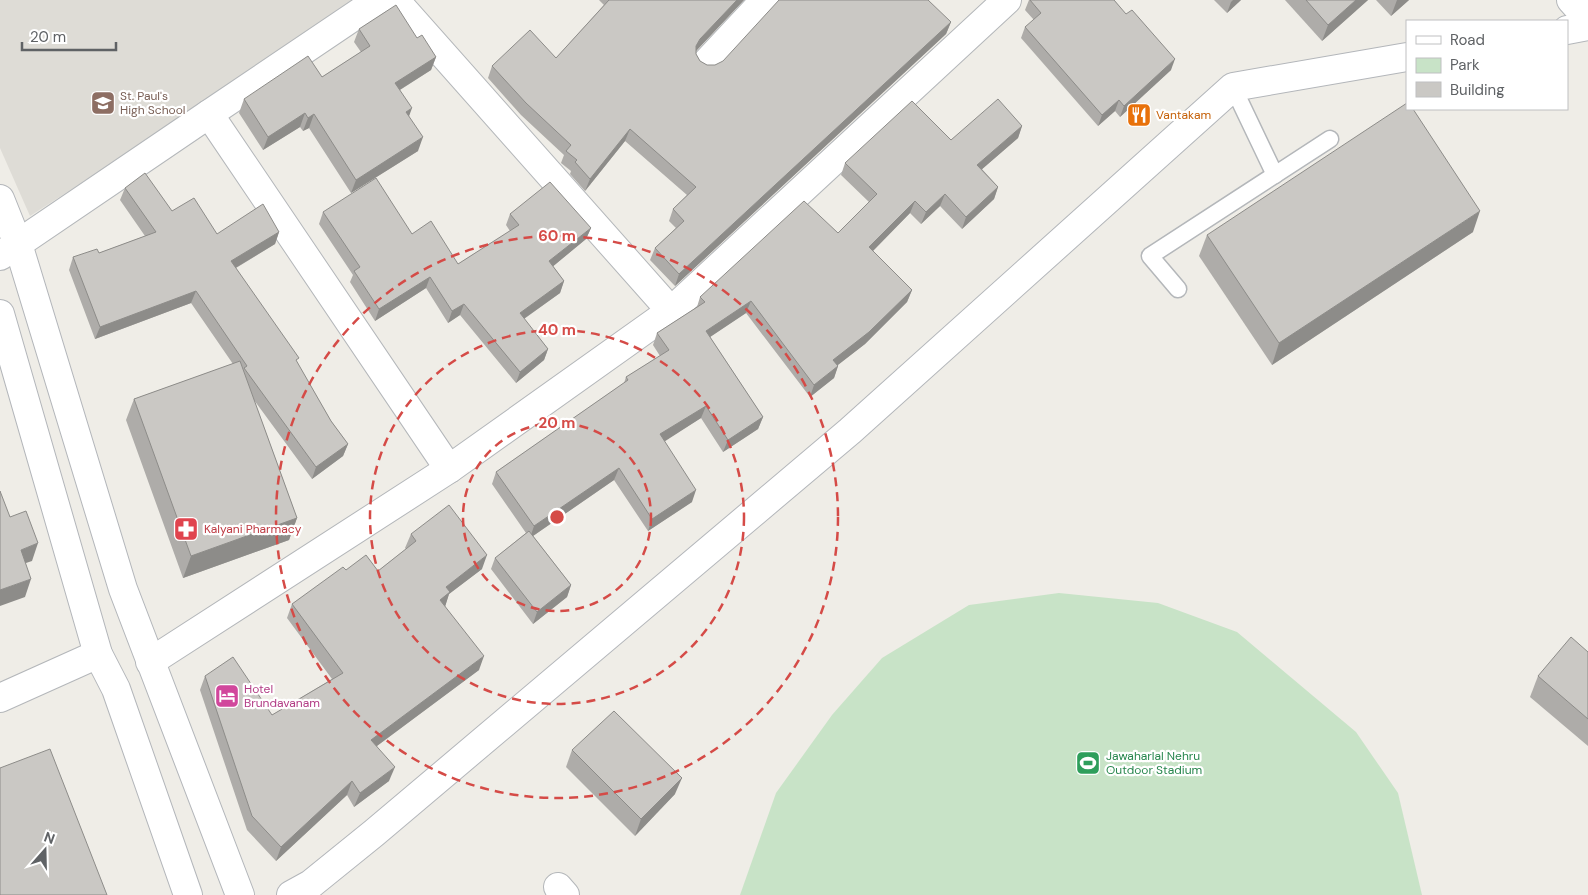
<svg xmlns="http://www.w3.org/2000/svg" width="1588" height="895" viewBox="0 0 1588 895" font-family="'DM Sans',sans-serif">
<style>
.education{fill:#dedcd6}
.green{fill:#c8e3c7}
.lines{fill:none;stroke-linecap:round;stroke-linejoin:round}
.lane-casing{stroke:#b4b7ba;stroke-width:19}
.street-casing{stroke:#b4b7ba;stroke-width:30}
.secondary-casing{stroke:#b3b6ba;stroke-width:30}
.lane{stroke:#fff;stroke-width:16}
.street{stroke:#fff;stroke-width:28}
.secondary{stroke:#fff;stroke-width:28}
.wall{fill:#aeaca9}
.shaded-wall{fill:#8d8c89}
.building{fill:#cac8c4;stroke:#8d8c89}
.ring{fill:none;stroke:#d54b47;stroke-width:2.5;stroke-dasharray:9 6}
.labels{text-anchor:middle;stroke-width:4.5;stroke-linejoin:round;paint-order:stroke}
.education-label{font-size:12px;fill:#785e54;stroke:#fff;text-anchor:start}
.food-label{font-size:12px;fill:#c56008;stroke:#fff;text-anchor:start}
.health-label{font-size:12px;fill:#be3a42;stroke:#fff;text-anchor:start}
.hotel-label{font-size:12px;fill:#b23c85;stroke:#fff;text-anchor:start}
.leisure-label{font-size:12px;fill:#27864d;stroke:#fff;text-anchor:start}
.centre{fill:#d54b47;stroke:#fff;stroke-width:2.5}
.ring-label{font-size:15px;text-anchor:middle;font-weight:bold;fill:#d54b47;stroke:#fff;stroke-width:4.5;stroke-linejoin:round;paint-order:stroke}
</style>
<rect width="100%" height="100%" fill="#efede7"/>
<path class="education" d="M 0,0 L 359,0 L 276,58 L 30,216 L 0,148 Z"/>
<path class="green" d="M 1059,593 L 1158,603 L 1237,632 L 1356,732 L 1398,793 L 1422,895 L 740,895 L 776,793 L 832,715 L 882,658 L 969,605 Z"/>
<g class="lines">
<defs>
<g id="lane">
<path d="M 1233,87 L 1275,175"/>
<path d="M 1178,289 L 1150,256 L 1330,139"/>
</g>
<g id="street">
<path d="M 1571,0 L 1588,19"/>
<path d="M 707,62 L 765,0"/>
<path d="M 209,114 L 378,0"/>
<path d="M 0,256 L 209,114 L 449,469"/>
<path d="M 671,311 L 1007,0"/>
<path d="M 150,662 L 449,469 L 671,311 L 395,0"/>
<path d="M 0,698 L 98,654"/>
<path d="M 558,887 L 565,895"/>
</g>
<g id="secondary">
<path d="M 1567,30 L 1588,26"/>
<path d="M 0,199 L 18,244 L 123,589 L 240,895"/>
<path d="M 0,314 L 98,654 L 116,689 L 188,895"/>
<path d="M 291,895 L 311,884 L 374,833 L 850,431 L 1233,87 L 1407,57"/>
</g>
</defs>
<use href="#lane" class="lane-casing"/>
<use href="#street" class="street-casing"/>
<use href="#secondary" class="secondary-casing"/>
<use href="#lane" class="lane"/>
<use href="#street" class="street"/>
<use href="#secondary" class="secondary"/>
</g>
<g class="wall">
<path d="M 599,0 L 744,0 L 696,51 L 696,54 L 700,61 L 707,65 L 715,65 L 951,22 L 946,34 L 675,286 L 650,260 L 655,248 L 676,228 L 669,221 L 673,209 L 687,195 L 625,141 L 585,191 L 570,174 L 571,171 L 561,163 L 564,155 L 521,115 L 488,78 L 492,66 L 556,58 L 604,5 Z"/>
<path d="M 1029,0 L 1114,0 L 1171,70 L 1120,117 L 1115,111 L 1098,126 L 1021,38 L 1025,27 L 1034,20 L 1025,10 Z"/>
<path d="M 1214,0 L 1241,0 L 1227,13 Z"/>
<path d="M 1285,0 L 1368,0 L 1322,41 Z"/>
<path d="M 1376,0 L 1409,0 L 1391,16 Z"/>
<path d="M 359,29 L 417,38 L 436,57 L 431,70 L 400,90 L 409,116 L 418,151 L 351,193 L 309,128 L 303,131 L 300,127 L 263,150 L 239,113 L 244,99 L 322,77 L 361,52 L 354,42 Z"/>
<path d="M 1022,126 L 1018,138 L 982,169 L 998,187 L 994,199 L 962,229 L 940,206 L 921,224 L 910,213 L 873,251 L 912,290 L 907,302 L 865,344 L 837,365 L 838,366 L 834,378 L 810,397 L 746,313 L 710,337 L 763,417 L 758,429 L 723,452 L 701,418 L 664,441 L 692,502 L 648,531 L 614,480 L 533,536 L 571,585 L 567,597 L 533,624 L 491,569 L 495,558 L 526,533 L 492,484 L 496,472 L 624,383 L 626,377 L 660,356 L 653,345 L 657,333 L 697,307 L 700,297 L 838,233 L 869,202 L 841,175 L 845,163 L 951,140 Z"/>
<path d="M 125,188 L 217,234 L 279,232 L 275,244 L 236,268 L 297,363 L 331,421 L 348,444 L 343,456 L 312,479 L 254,400 L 297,518 L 289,540 L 183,578 L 126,420 L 134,399 L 233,364 L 191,303 L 95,339 L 69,270 L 73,257 L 99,253 L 145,236 L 120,200 Z"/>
<path d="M 323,212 L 412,234 L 458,264 L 510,231 L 506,225 L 510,214 L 591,228 L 586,239 L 553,266 L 564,281 L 560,293 L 524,319 L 548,349 L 544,360 L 516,383 L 460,315 L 448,323 L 426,288 L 375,321 L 350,282 L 353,275 L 319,224 Z"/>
<path d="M 1473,232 L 1272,365 L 1199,256 L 1207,235 Z"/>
<path d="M 411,534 L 482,569 L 449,594 L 445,606 L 479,670 L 377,746 L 389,781 L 354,807 L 347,795 L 276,861 L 247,830 L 200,690 L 205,676 L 272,715 L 332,679 L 287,618 L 292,604 L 346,570 L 378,571 L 406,549 L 405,548 Z"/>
<path d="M 1588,652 L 1588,746 L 1530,697 L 1538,676 Z"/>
<path d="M 572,750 L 675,794 L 635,836 L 566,767 Z"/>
</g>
<g class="shaded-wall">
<path d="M 737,0 L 744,0 L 696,51 L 696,46 L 700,39 Z"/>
<path d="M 1233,0 L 1241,0 L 1227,13 L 1231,2 Z"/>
<path d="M 1356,0 L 1368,0 L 1322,41 L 1328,25 Z"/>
<path d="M 1397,0 L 1409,0 L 1391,16 Z"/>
<path d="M 951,22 L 946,34 L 675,286 L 679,274 Z"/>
<path d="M 436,57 L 431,70 L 390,96 L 395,83 Z"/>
<path d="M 1175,59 L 1171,70 L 1120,117 L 1124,106 Z"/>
<path d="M 1119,100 L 1115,111 L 1098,126 L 1102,115 Z"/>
<path d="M 412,108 L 407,122 L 406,112 Z"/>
<path d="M 305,113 L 300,127 L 263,150 L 268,137 Z"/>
<path d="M 314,114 L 309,128 L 303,131 L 308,118 Z"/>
<path d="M 1022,126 L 1018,138 L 973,177 L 977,165 Z"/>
<path d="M 630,129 L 625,141 L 585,191 L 590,179 Z"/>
<path d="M 423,137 L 418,151 L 351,193 L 356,180 Z"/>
<path d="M 998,187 L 994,199 L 962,229 L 966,217 Z"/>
<path d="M 945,194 L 940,206 L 921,224 L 926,212 Z"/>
<path d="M 915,201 L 910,213 L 865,259 L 869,247 Z"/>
<path d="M 1480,211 L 1473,232 L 1272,365 L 1279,343 Z"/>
<path d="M 591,228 L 586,239 L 545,273 L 549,261 Z"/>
<path d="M 279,232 L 275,244 L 227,273 L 231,261 Z"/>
<path d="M 430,277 L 426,288 L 375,321 L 379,309 Z"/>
<path d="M 564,281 L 560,293 L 515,325 L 520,313 Z"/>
<path d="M 912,290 L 907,302 L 865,344 L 829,372 L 833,360 Z"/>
<path d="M 196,291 L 191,303 L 95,339 L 100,327 Z"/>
<path d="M 751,301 L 746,313 L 701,343 L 706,331 Z"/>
<path d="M 464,304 L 460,315 L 448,323 L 452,311 Z"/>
<path d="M 548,349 L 544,360 L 516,383 L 520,372 Z"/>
<path d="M 838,366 L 834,378 L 810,397 L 814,385 Z"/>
<path d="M 706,406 L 701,418 L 656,447 L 660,434 Z"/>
<path d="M 763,417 L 758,429 L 723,452 L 728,440 Z"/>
<path d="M 348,444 L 343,456 L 312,479 L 316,467 Z"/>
<path d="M 619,468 L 614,480 L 530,538 L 534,526 Z"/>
<path d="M 696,490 L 692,502 L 648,531 L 652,519 Z"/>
<path d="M 297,518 L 289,540 L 183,578 L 191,556 Z"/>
<path d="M 38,543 L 32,561 L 14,567 L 21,550 Z"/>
<path d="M 487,555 L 482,569 L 449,594 L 445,607 L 435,614 L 446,587 Z"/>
<path d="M 31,579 L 25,597 L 0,606 L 0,590 Z"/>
<path d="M 571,585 L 567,597 L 533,624 L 537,612 Z"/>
<path d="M 484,656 L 479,670 L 366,754 L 371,740 Z"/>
<path d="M 395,767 L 389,781 L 354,807 L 360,793 Z"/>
<path d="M 682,778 L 675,794 L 635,836 L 641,819 Z"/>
<path d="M 352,781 L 347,795 L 276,861 L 281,847 Z"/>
</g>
<g class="building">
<path d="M 609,0 L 737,0 L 700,39 L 696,46 L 696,54 L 700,61 L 707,65 L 715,65 L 723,61 L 779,0 L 928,0 L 951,22 L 679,274 L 655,248 L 684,221 L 673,209 L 696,187 L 630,129 L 590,179 L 575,162 L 577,160 L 566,151 L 571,145 L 526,103 L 492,66 L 530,30 L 556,58 Z"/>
<path d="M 1030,0 L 1114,0 L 1126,14 L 1132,10 L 1175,59 L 1124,106 L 1119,100 L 1102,115 L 1025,27 L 1041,13 Z"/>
<path d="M 1306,0 L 1356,0 L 1328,25 Z"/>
<path d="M 396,5 L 417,38 L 422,35 L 436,57 L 395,83 L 412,108 L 406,112 L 423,137 L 356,180 L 314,114 L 308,118 L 305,113 L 268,137 L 244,99 L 308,56 L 322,77 L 370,46 L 359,29 Z"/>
<path d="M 998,99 L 1022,126 L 977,165 L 998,187 L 966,217 L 945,194 L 926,212 L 915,201 L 869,247 L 912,290 L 869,332 L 833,360 L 838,366 L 814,385 L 751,301 L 706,331 L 763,417 L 728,440 L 706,406 L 660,434 L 696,490 L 652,519 L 619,468 L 534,526 L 496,472 L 628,380 L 626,377 L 669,350 L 657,333 L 705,302 L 700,297 L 804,201 L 838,233 L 877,194 L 845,163 L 912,101 L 951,140 Z"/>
<path d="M 1407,103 L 1407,109 L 1413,109 L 1480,211 L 1279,343 L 1207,235 Z"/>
<path d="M 145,173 L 172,211 L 194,198 L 217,234 L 263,204 L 279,232 L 231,261 L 299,358 L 296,360 L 331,421 L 348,444 L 316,467 L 244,368 L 247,366 L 196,291 L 100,327 L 73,257 L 97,249 L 99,253 L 156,232 L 125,188 Z"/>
<path d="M 376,178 L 412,234 L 431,221 L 458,264 L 519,225 L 510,214 L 550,182 L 591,228 L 549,261 L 564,281 L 520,313 L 548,349 L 520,372 L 464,304 L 452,311 L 430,277 L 379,309 L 354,271 L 360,267 L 323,212 Z"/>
<path d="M 240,361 L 297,518 L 191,556 L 134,399 Z"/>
<path d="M 0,491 L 10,517 L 26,511 L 38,543 L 21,550 L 31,579 L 0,590 Z"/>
<path d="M 449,505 L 487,555 L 446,587 L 450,592 L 440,600 L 484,656 L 371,740 L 395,767 L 360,793 L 352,781 L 281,847 L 252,816 L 205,676 L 233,657 L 272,715 L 343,673 L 292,604 L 343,567 L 346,570 L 366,555 L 378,571 L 416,541 L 411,534 Z"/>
<path d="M 529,531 L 571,585 L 537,612 L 495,558 Z"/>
<path d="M 1571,637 L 1588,652 L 1588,719 L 1538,676 Z"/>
<path d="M 614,711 L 682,778 L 641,819 L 572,750 Z"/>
<path d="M 50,749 L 107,895 L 0,895 L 0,768 Z"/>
</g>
<g class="ring">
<circle cx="557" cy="517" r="94"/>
<circle cx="557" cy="517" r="187"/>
<circle cx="557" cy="517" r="281"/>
</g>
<defs>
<symbol id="school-square" viewBox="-11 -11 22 22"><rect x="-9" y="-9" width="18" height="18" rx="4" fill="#8d6e63" stroke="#fff"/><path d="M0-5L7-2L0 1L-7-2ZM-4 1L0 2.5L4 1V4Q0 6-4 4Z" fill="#fff"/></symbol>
<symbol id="restaurant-square" viewBox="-11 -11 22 22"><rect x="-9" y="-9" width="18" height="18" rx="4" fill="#e8710a" stroke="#fff"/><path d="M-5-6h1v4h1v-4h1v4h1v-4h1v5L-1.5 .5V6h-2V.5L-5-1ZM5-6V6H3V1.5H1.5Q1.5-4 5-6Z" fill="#fff"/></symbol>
<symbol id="pharmacy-square" viewBox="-11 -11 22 22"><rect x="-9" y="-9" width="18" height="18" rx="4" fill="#e0444e" stroke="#fff"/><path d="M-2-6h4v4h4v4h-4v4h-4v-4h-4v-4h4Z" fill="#fff"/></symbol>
<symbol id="hotel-square" viewBox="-11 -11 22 22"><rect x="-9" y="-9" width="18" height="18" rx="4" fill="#d1479c" stroke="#fff"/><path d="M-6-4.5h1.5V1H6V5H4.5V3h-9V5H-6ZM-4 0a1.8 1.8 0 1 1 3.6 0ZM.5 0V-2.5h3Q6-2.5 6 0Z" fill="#fff"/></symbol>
<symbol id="stadium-square" viewBox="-11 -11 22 22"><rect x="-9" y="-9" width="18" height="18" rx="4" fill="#2e9e5b" stroke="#fff"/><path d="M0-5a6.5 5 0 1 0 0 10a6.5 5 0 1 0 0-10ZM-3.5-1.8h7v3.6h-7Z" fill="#fff"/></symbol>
</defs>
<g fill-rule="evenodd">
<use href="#school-square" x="89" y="89" width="28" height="28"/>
<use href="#restaurant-square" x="1125" y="101" width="28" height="28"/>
<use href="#pharmacy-square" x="172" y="515" width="28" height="28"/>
<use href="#hotel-square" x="213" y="682" width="28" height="28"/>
<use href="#stadium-square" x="1074" y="749" width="28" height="28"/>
</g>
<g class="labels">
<g class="education-label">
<text x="120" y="100">St. Paul's<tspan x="120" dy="14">High School</tspan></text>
</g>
<g class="food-label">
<text x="1156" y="119">Vantakam</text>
</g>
<g class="health-label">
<text x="204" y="533">Kalyani Pharmacy</text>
</g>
<g class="hotel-label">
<text x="244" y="693">Hotel<tspan x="244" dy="14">Brundavanam</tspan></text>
</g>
<g class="leisure-label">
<text x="1106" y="760">Jawaharlal Nehru<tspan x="1106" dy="14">Outdoor Stadium</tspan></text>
</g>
</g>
<circle cx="557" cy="517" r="8" class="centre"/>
<g class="ring-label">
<text x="557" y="241">60 m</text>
<text x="557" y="335">40 m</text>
<text x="557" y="428">20 m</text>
</g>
<rect x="1406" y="20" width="162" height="90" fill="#ffffff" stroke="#bfc0c1"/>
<rect x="1416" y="36" width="25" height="8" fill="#ffffff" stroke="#bfc0c1"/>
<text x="1450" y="45" font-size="15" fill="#5f6265">Road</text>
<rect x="1416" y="58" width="25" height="15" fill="#c8e3c7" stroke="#bfc0c1"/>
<text x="1450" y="70" font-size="15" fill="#5f6265">Park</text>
<rect x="1416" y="82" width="25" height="15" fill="#cac8c4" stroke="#bfc0c1"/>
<text x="1450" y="95" font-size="15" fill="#5f6265">Building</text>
<g transform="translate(45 850) rotate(20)" stroke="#ffffff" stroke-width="4" paint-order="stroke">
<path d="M0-4L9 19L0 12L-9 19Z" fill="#5f6265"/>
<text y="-8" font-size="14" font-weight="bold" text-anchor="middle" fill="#5f6265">N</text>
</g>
<path d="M22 42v8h94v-8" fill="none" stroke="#5f6265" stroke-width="2.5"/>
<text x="30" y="42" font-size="15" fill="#5f6265" stroke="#ffffff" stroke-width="4" paint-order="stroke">20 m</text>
</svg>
